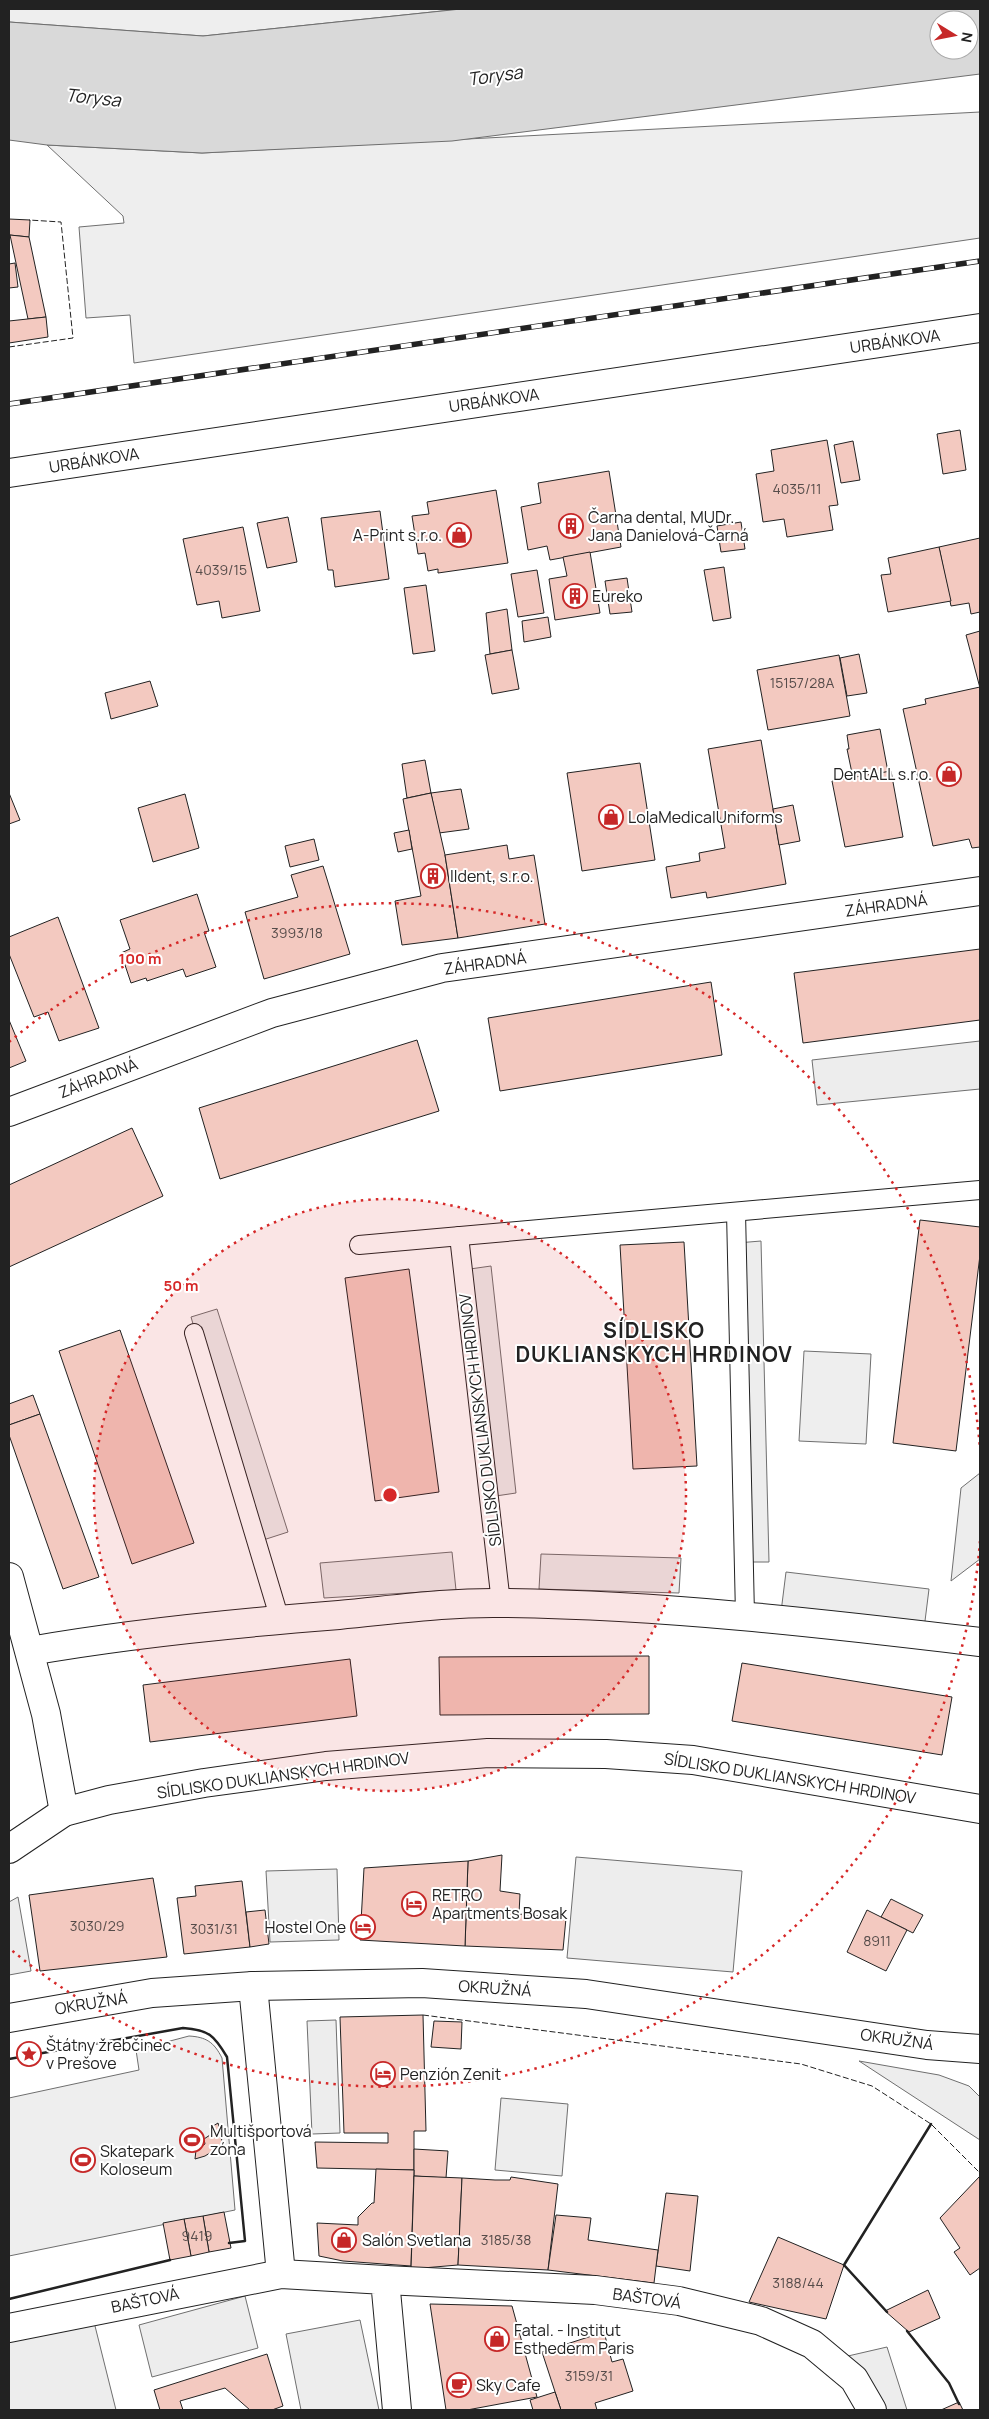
<svg xmlns="http://www.w3.org/2000/svg" width="989" height="2419" viewBox="0 0 989 2419" font-family="Manrope,sans-serif">
<style>
.green{fill:#eee;stroke:#6f6f6f}
.parking{fill:#ededed;stroke:#6f6f6f}
.water{fill:#d9d9d9;stroke:#6f6f6f;fill-rule:evenodd}
.building{fill:#f3c9c0;stroke:#222}
.lines{fill:none;stroke-linecap:round;stroke-linejoin:round}
.service-casing{stroke:#222;stroke-width:20}
.minor-casing{stroke:#222;stroke-width:30}
.service{stroke:#fff;stroke-width:18}
.minor{stroke:#fff;stroke-width:28}
.rail-casing{stroke:#222;stroke-width:5.5}
.rail{stroke:#fff;stroke-width:4;stroke-dasharray:11;stroke-linecap:butt}
.fence{stroke:#222;stroke-width:1;stroke-dasharray:6 2.5;stroke-linecap:butt}
.wall{stroke:#222;stroke-width:2.5}
.ring{fill:none;stroke:#d62828;stroke-width:2.5;stroke-dasharray:2.5 5}
.labels{text-anchor:middle;stroke-width:4;stroke-linejoin:round;paint-order:stroke}
.number-label{font-size:14px;fill:#564c4a}
.street-label{font-size:16px;fill:#222;stroke:#fff}
.poi-label{font-size:16px;fill:#222;stroke:#fff;text-anchor:start}
.water-label{font-size:18px;font-style:italic;fill:#222;stroke:#fff}
.district-label{font-size:21px;font-weight:bold;letter-spacing:1px;fill:#222;stroke:#fff}
.centre{fill:#d62828;stroke:#fff;stroke-width:2.5}
.ring-label{font-size:15px;text-anchor:middle;font-weight:bold;fill:#d62828;stroke:#fff;stroke-width:4;stroke-linejoin:round;paint-order:stroke}
</style>
<rect width="100%" height="100%" fill="#fff"/>
<g class="green">
<path d="M 9,9 L 461,9 L 203,36 L 9,22 Z"/>
<path d="M 980,112 L 980,238 L 134,363 L 130,315 L 86,318 L 79,227 L 124,223 L 123,216 L 47,145 L 202,153 Z"/>
<path d="M 804,1351 L 871,1354 L 866,1444 L 799,1441 Z"/>
<path d="M 189,2036 C 206,2037 214,2042 222,2058 L 235,2210 L 9,2256 L 9,2098 L 139,2070 L 136,2050 Z"/>
</g>
<g class="parking">
<path d="M 980,1041 L 980,1089 L 817,1105 L 812,1060 Z"/>
<path d="M 761,1241 L 769,1562 L 744,1562 L 737,1243 Z"/>
<path d="M 491,1266 L 516,1493 L 489,1497 L 463,1270 Z"/>
<path d="M 217,1309 L 288,1532 L 257,1542 L 191,1317 Z"/>
<path d="M 980,1473 L 980,1559 L 951,1581 L 961,1488 Z"/>
<path d="M 452,1552 L 456,1590 L 324,1598 L 320,1563 Z"/>
<path d="M 541,1554 L 681,1558 L 679,1593 L 539,1589 Z"/>
<path d="M 786,1572 L 929,1589 L 924,1629 L 781,1612 Z"/>
<path d="M 576,1857 L 742,1871 L 733,1972 L 567,1958 Z"/>
<path d="M 337,1869 L 339,1940 L 270,1942 L 266,1871 Z"/>
<path d="M 18,1897 L 31,1971 L 9,1975 L 9,1902 Z"/>
<path d="M 336,2020 L 340,2133 L 312,2134 L 307,2021 Z"/>
<path d="M 859,2061 L 939,2075 L 969,2086 L 980,2097 L 980,2140 Z"/>
<path d="M 501,2098 L 568,2104 L 562,2176 L 495,2170 Z"/>
<path d="M 245,2296 L 258,2348 L 152,2377 L 139,2325 Z"/>
<path d="M 360,2320 L 379,2410 L 301,2410 L 286,2334 Z"/>
<path d="M 94,2322 L 116,2410 L 9,2410 L 9,2340 Z"/>
<path d="M 887,2347 L 907,2410 L 872,2410 L 854,2379 L 848,2356 Z"/>
</g>
<path class="water" d="M 461,9 L 980,9 L 980,74 L 452,141 L 202,153 L 47,145 L 9,140 L 9,22 L 203,36 ZM 939,20 L 969,20 L 969,50 L 939,50 Z"/>
<g class="building">
<path d="M 9,219 L 30,220 L 29,237 L 9,235 Z"/>
<path d="M 10,235 L 29,237 L 46,317 L 28,319 Z"/>
<path d="M 15,263 L 18,287 L 9,288 L 9,264 Z"/>
<path d="M 46,317 L 48,337 L 9,343 L 9,321 Z"/>
<path d="M 960,430 L 966,470 L 943,474 L 937,434 Z"/>
<path d="M 827,440 L 838,505 L 829,506 L 833,530 L 787,537 L 784,519 L 763,522 L 756,474 L 774,471 L 771,450 Z"/>
<path d="M 853,441 L 860,480 L 841,483 L 834,445 Z"/>
<path d="M 609,471 L 621,547 L 550,560 L 547,546 L 528,550 L 521,507 L 541,503 L 538,483 Z"/>
<path d="M 496,490 L 508,563 L 438,573 L 438,569 L 428,571 L 425,553 L 418,554 L 412,516 L 429,514 L 427,502 Z"/>
<path d="M 380,511 L 389,579 L 335,587 L 333,570 L 328,570 L 321,518 Z"/>
<path d="M 288,517 L 297,562 L 267,568 L 257,523 Z"/>
<path d="M 741,522 L 745,549 L 721,552 L 717,526 Z"/>
<path d="M 243,527 L 260,611 L 222,618 L 219,601 L 197,605 L 183,539 Z"/>
<path d="M 980,538 L 980,612 L 971,614 L 969,603 L 951,606 L 939,547 Z"/>
<path d="M 939,547 L 951,601 L 888,612 L 881,575 L 891,574 L 888,558 Z"/>
<path d="M 590,552 L 600,613 L 555,620 L 549,579 L 567,576 L 563,557 Z"/>
<path d="M 724,567 L 731,618 L 713,621 L 704,570 Z"/>
<path d="M 537,570 L 544,613 L 518,617 L 511,574 Z"/>
<path d="M 627,578 L 632,612 L 610,614 L 605,581 Z"/>
<path d="M 426,585 L 435,651 L 413,654 L 404,588 Z"/>
<path d="M 507,609 L 512,650 L 490,654 L 486,613 Z"/>
<path d="M 548,617 L 551,637 L 524,642 L 522,621 Z"/>
<path d="M 980,631 L 980,688 L 966,635 Z"/>
<path d="M 512,650 L 519,689 L 492,694 L 485,655 Z"/>
<path d="M 859,654 L 867,693 L 847,696 L 840,658 Z"/>
<path d="M 839,655 L 850,716 L 768,730 L 757,670 Z"/>
<path d="M 150,681 L 158,706 L 111,719 L 105,693 Z"/>
<path d="M 980,687 L 980,847 L 972,848 L 969,839 L 933,846 L 903,709 L 926,704 L 925,699 Z"/>
<path d="M 880,729 L 888,772 L 853,778 L 847,749 L 849,749 L 847,735 Z"/>
<path d="M 761,740 L 786,884 L 707,898 L 706,892 L 671,898 L 666,867 L 700,861 L 699,853 L 725,848 L 708,749 Z"/>
<path d="M 425,760 L 431,793 L 407,798 L 402,764 Z"/>
<path d="M 640,763 L 655,860 L 582,871 L 567,773 Z"/>
<path d="M 891,771 L 903,837 L 845,847 L 832,781 Z"/>
<path d="M 461,789 L 469,829 L 439,833 L 431,793 Z"/>
<path d="M 9,793 L 20,820 L 9,824 Z"/>
<path d="M 431,793 L 445,855 L 458,938 L 402,945 L 395,901 L 421,896 L 403,799 Z"/>
<path d="M 185,794 L 199,848 L 153,862 L 138,808 Z"/>
<path d="M 793,805 L 800,841 L 779,845 L 773,809 Z"/>
<path d="M 409,830 L 412,849 L 398,852 L 394,833 Z"/>
<path d="M 314,839 L 319,860 L 290,867 L 285,846 Z"/>
<path d="M 507,845 L 509,859 L 534,855 L 545,924 L 458,938 L 445,855 Z"/>
<path d="M 323,866 L 350,954 L 264,979 L 245,912 L 298,897 L 291,875 Z"/>
<path d="M 197,894 L 209,931 L 204,932 L 216,967 L 186,977 L 183,969 L 147,981 L 146,978 L 131,983 L 121,953 L 130,949 L 120,920 Z"/>
<path d="M 58,917 L 99,1028 L 59,1041 L 48,1012 L 34,1017 L 9,954 L 9,937 Z"/>
<path d="M 980,949 L 980,1020 L 803,1043 L 794,973 Z"/>
<path d="M 711,982 L 722,1055 L 500,1091 L 488,1018 Z"/>
<path d="M 9,1020 L 26,1061 L 9,1068 Z"/>
<path d="M 417,1040 L 439,1111 L 220,1179 L 199,1108 Z"/>
<path d="M 132,1128 L 163,1196 L 9,1267 L 9,1185 Z"/>
<path d="M 920,1220 L 980,1227 L 980,1255 L 956,1451 L 893,1443 Z"/>
<path d="M 684,1242 L 697,1466 L 633,1469 L 620,1245 Z"/>
<path d="M 409,1269 L 439,1492 L 375,1501 L 345,1278 Z"/>
<path d="M 120,1330 L 194,1543 L 132,1564 L 59,1351 Z"/>
<path d="M 33,1395 L 40,1414 L 9,1425 L 9,1404 Z"/>
<path d="M 40,1414 L 99,1577 L 63,1589 L 9,1435 L 9,1425 Z"/>
<path d="M 649,1656 L 649,1714 L 440,1715 L 439,1657 Z"/>
<path d="M 350,1659 L 357,1716 L 150,1742 L 143,1685 Z"/>
<path d="M 742,1663 L 952,1697 L 942,1755 L 732,1721 Z"/>
<path d="M 502,1855 L 500,1891 L 520,1894 L 519,1914 L 566,1918 L 563,1950 L 465,1946 L 468,1861 Z"/>
<path d="M 468,1861 L 465,1946 L 360,1940 L 364,1868 Z"/>
<path d="M 153,1878 L 167,1957 L 40,1971 L 29,1895 Z"/>
<path d="M 242,1881 L 250,1947 L 184,1954 L 177,1898 L 196,1896 L 195,1886 Z"/>
<path d="M 891,1899 L 923,1915 L 913,1933 L 881,1917 Z"/>
<path d="M 265,1910 L 269,1944 L 250,1947 L 246,1912 Z"/>
<path d="M 867,1910 L 907,1930 L 886,1971 L 847,1952 Z"/>
<path d="M 423,2015 L 426,2131 L 414,2131 L 414,2170 L 317,2168 L 315,2142 L 388,2143 L 388,2133 L 344,2133 L 340,2017 Z"/>
<path d="M 434,2021 L 462,2022 L 461,2049 L 431,2047 Z"/>
<path d="M 218,2123 L 220,2131 L 219,2136 L 222,2140 L 221,2146 L 205,2156 L 195,2159 L 196,2150 L 205,2144 L 204,2139 L 210,2135 L 210,2128 Z"/>
<path d="M 414,2149 L 448,2151 L 446,2178 L 414,2176 Z"/>
<path d="M 376,2169 L 414,2170 L 411,2266 L 343,2261 L 319,2256 L 317,2223 L 358,2225 L 358,2217 L 372,2203 L 374,2203 Z"/>
<path d="M 414,2176 L 462,2178 L 458,2265 L 411,2269 Z"/>
<path d="M 980,2176 L 980,2268 L 970,2275 L 954,2252 L 960,2248 L 940,2218 Z"/>
<path d="M 511,2177 L 558,2184 L 548,2270 L 458,2265 L 462,2178 L 495,2180 L 510,2180 Z"/>
<path d="M 666,2193 L 698,2196 L 690,2271 L 656,2266 Z"/>
<path d="M 224,2212 L 231,2248 L 209,2252 L 203,2216 Z"/>
<path d="M 556,2215 L 591,2218 L 588,2240 L 658,2250 L 654,2283 L 548,2270 Z"/>
<path d="M 203,2216 L 209,2252 L 191,2256 L 184,2219 Z"/>
<path d="M 184,2219 L 191,2256 L 170,2260 L 163,2223 Z"/>
<path d="M 778,2237 L 844,2265 L 826,2319 L 749,2302 Z"/>
<path d="M 928,2290 L 940,2318 L 909,2332 L 885,2311 Z"/>
<path d="M 430,2304 L 512,2306 L 537,2397 L 467,2410 L 446,2410 Z"/>
<path d="M 604,2332 L 612,2362 L 623,2359 L 633,2391 L 595,2403 L 597,2410 L 561,2410 L 542,2352 Z"/>
<path d="M 267,2354 L 283,2406 L 272,2410 L 250,2410 L 225,2388 L 180,2401 L 183,2410 L 160,2410 L 154,2390 Z"/>
<path d="M 555,2392 L 561,2410 L 533,2410 L 530,2400 Z"/>
<path d="M 959,2402 L 963,2410 L 941,2410 Z"/>
</g>
<g class="lines">
<defs>
<g id="service">
<path d="M 736,1212 L 745,1615"/>
<path d="M 459,1236 L 501,1603"/>
<path d="M 359,1245 L 980,1190"/>
<path d="M 194,1333 L 280,1620"/>
</g>
<g id="minor">
<path d="M 9,473 L 980,328"/>
<path d="M 9,1112 L 272,1013 L 442,968 L 980,891"/>
<path d="M 9,1577 L 46,1714 L 64,1812"/>
<path d="M 30,1651 C 132,1633 236,1623 339,1615 C 393,1610 448,1602 502,1603 C 663,1605 821,1623 980,1642"/>
<path d="M 9,1849 L 64,1812 L 109,1800 L 204,1783 L 326,1766 L 488,1753 L 606,1754 L 693,1760 L 980,1809"/>
<path d="M 253,1986 L 281,2274"/>
<path d="M 9,2018 L 152,1993 L 253,1986 L 422,1983 L 586,1994 L 927,2045 L 980,2049"/>
<path d="M 385,2280 L 595,2290 L 679,2301 L 761,2321 L 812,2344 L 854,2379 L 872,2410"/>
<path d="M 9,2328 L 281,2274 L 385,2280 L 397,2410"/>
</g>
</defs>
<use href="#service" class="service-casing"/>
<use href="#minor" class="minor-casing"/>
<use href="#service" class="service"/>
<use href="#minor" class="minor"/>
<defs>
<path id="rail" d="M 9,404 L 980,261"/>
</defs>
<use href="#rail" class="rail-casing"/>
<use href="#rail" class="rail"/>
<g class="fence">
<path d="M 9,347 L 73,338 L 61,222 L 29,220"/>
<path d="M 423,2015 L 801,2064 L 872,2086 L 931,2124 L 980,2173"/>
</g>
<g class="wall">
<path d="M 9,2059 L 183,2028 C 209,2030 214,2035 227,2057 L 245,2241 L 229,2243"/>
<path d="M 9,2299 L 170,2260"/>
<path d="M 887,2312 L 844,2265 L 931,2124"/>
<path d="M 907,2331 L 949,2383 L 959,2404"/>
</g>
</g>
<circle cx="390" cy="1495" r="296" fill="#d62828" fill-opacity=".12"/>
<g class="ring">
<circle cx="390" cy="1495" r="296"/>
<path d="M980 1541A592 592 0 0 1 9 1948M9 1042A592 592 0 0 1 980 1449"/>
</g>
<defs>
<symbol id="building-ring" viewBox="-11 -11 22 22"><circle r="9.5" fill="#fff" stroke="#c62828" stroke-width="1.5"/><path d="M-4-6H4V6H1V3H-1V6H-4ZM-2.5-4.3h1.7v1.8h-1.7ZM.8-4.3h1.7v1.8H.8ZM-2.5-1h1.7V.8h-1.7ZM.8-1h1.7V.8H.8Z" fill="#c62828"/></symbol>
<symbol id="shop-ring" viewBox="-11 -11 22 22"><circle r="9.5" fill="#fff" stroke="#c62828" stroke-width="1.5"/><path d="M-5-2.5h2.3a2.7 3.5 0 0 1 5.4 0H5L5.5 6h-11ZM-1.5-2.5h3a1.5 2.3 0 0 0-3 0Z" fill="#c62828"/></symbol>
<symbol id="hotel-ring" viewBox="-11 -11 22 22"><circle r="9.5" fill="#fff" stroke="#c62828" stroke-width="1.5"/><path d="M-6-4.5h1.5V1H6V5H4.5V3h-9V5H-6ZM-4 0a1.8 1.8 0 1 1 3.6 0ZM.5 0V-2.5h3Q6-2.5 6 0Z" fill="#c62828"/></symbol>
<symbol id="sight-ring" viewBox="-11 -11 22 22"><circle r="9.5" fill="#fff" stroke="#c62828" stroke-width="1.5"/><path d="M0-6L1.8-2.2L6-1.7L2.9 1.2L3.7 5.4L0 3.3L-3.7 5.4L-2.9 1.2L-6-1.7L-1.8-2.2Z" fill="#c62828"/></symbol>
<symbol id="stadium-ring" viewBox="-11 -11 22 22"><circle r="9.5" fill="#fff" stroke="#c62828" stroke-width="1.5"/><path d="M0-5a6.5 5 0 1 0 0 10a6.5 5 0 1 0 0-10ZM-3.5-1.8h7v3.6h-7Z" fill="#c62828"/></symbol>
<symbol id="cafe-ring" viewBox="-11 -11 22 22"><circle r="9.5" fill="#fff" stroke="#c62828" stroke-width="1.5"/><path d="M-5.5-4.5H6V0H3Q3 3.5 0 3.5H-2.5Q-5.5 3.5-5.5 0ZM3-3.2v2h1.7v-2ZM-6 4.5H4V6H-6Z" fill="#c62828"/></symbol>
</defs>
<g fill-rule="evenodd">
<use href="#building-ring" x="557" y="512" width="28" height="28"/>
<use href="#shop-ring" x="445" y="521" width="28" height="28"/>
<use href="#building-ring" x="561" y="582" width="28" height="28"/>
<use href="#shop-ring" x="935" y="760" width="28" height="28"/>
<use href="#shop-ring" x="597" y="803" width="28" height="28"/>
<use href="#building-ring" x="419" y="862" width="28" height="28"/>
<use href="#hotel-ring" x="400" y="1890" width="28" height="28"/>
<use href="#hotel-ring" x="349" y="1913" width="28" height="28"/>
<use href="#sight-ring" x="15" y="2040" width="28" height="28"/>
<use href="#hotel-ring" x="369" y="2060" width="28" height="28"/>
<use href="#stadium-ring" x="178" y="2126" width="28" height="28"/>
<use href="#stadium-ring" x="69" y="2146" width="28" height="28"/>
<use href="#shop-ring" x="330" y="2226" width="28" height="28"/>
<use href="#shop-ring" x="483" y="2325" width="28" height="28"/>
<use href="#cafe-ring" x="445" y="2371" width="28" height="28"/>
</g>
<g class="labels">
<g class="number-label">
<text x="797" y="494">4035/11</text>
<text x="221" y="575">4039/15</text>
<text x="802" y="688">15157/28A</text>
<text x="297" y="938">3993/18</text>
<text x="97" y="1931">3030/29</text>
<text x="214" y="1934">3031/31</text>
<text x="877" y="1946">8911</text>
<text x="197" y="2241">9419</text>
<text x="506" y="2245">3185/38</text>
<text x="798" y="2288">3188/44</text>
<text x="589" y="2381">3159/31</text>
</g>
<g class="street-label">
<text transform="translate(895 341) rotate(-8)" y="6">URBÁNKOVA</text>
<text transform="translate(494 400) rotate(-8)" y="6">URBÁNKOVA</text>
<text transform="translate(94 460) rotate(-9)" y="6">URBÁNKOVA</text>
<text transform="translate(886 905) rotate(-8)" y="6">ZÁHRADNÁ</text>
<text transform="translate(485 963) rotate(-8)" y="6">ZÁHRADNÁ</text>
<text transform="translate(98 1078) rotate(-21)" y="6">ZÁHRADNÁ</text>
<text transform="translate(480 1420) rotate(-97)" y="6">SÍDLISKO DUKLIANSKYCH HRDINOV</text>
<text transform="translate(283 1775) rotate(-8)" y="6">SÍDLISKO DUKLIANSKYCH HRDINOV</text>
<text transform="translate(790 1778) rotate(9)" y="6">SÍDLISKO DUKLIANSKYCH HRDINOV</text>
<text transform="translate(495 1988) rotate(4)" y="6">OKRUŽNÁ</text>
<text transform="translate(91 2003) rotate(-9)" y="6">OKRUŽNÁ</text>
<text transform="translate(897 2039) rotate(8)" y="6">OKRUŽNÁ</text>
<text transform="translate(647 2298) rotate(8)" y="6">BAŠTOVÁ</text>
<text transform="translate(145 2300) rotate(-12)" y="6">BAŠTOVÁ</text>
</g>
<g class="poi-label">
<text x="588" y="523">Čarna dental, MUDr.<tspan x="588" dy="18">Jana Danielová-Čarná</tspan></text>
<text x="442" y="541" text-anchor="end">A-Print s.r.o.</text>
<text x="592" y="602">Eureko</text>
<text x="932" y="780" text-anchor="end">DentALL s.r.o.</text>
<text x="628" y="823">LolaMedicalUniforms</text>
<text x="450" y="882">Ildent, s.r.o.</text>
<text x="432" y="1901">RETRO<tspan x="432" dy="18">Apartments Bosak</tspan></text>
<text x="346" y="1933" text-anchor="end">Hostel One</text>
<text x="46" y="2051">Štátny žrebčinec<tspan x="46" dy="18">v Prešove</tspan></text>
<text x="400" y="2080">Penzión Zenit</text>
<text x="210" y="2137">Multišportová<tspan x="210" dy="18">zóna</tspan></text>
<text x="100" y="2157">Skatepark<tspan x="100" dy="18">Koloseum</tspan></text>
<text x="362" y="2246">Salón Svetlana</text>
<text x="514" y="2336">Fatal. - Institut<tspan x="514" dy="18">Esthederm Paris</tspan></text>
<text x="476" y="2391">Sky Cafe</text>
</g>
<g class="water-label">
<text transform="translate(495 76) rotate(-8)" y="6">Torysa</text>
<text transform="translate(93 98) rotate(6)" y="6">Torysa</text>
</g>
<g class="district-label">
<text x="654" y="1338">SÍDLISKO<tspan x="654" dy="24">DUKLIANSKYCH HRDINOV</tspan></text>
</g>
</g>
<circle cx="390" cy="1495" r="8" class="centre"/>
<g class="ring-label">
<text x="140" y="964">100 m</text>
<text x="181" y="1291">50 m</text>
</g>
<rect width="989" height="2419" fill="none" stroke="#222222" stroke-width="20"/>
<g transform="translate(954 35) rotate(100)"><circle r="24" fill="#ffffff" stroke="#a7a7a7"/>
<path d="M0-4L9 19L0 12L-9 19Z" fill="#c62828"/>
<text y="-8" font-size="14" font-weight="bold" text-anchor="middle" fill="#222222">N</text>
</g>
</svg>
